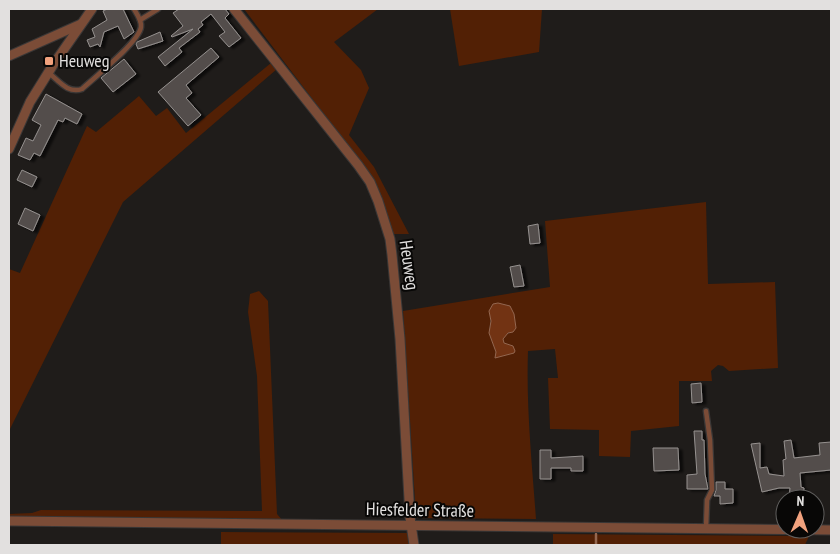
<svg xmlns="http://www.w3.org/2000/svg" width="840" height="554" viewBox="0 0 840 554" font-family="'PT Sans Narrow',sans-serif">
<style>
.green{fill:#522005;fill-rule:evenodd}
.water{fill:#723313;stroke:#946750}
.lines{fill:none;stroke-linecap:round;stroke-linejoin:round}
.stream{stroke:#946750;stroke-width:2.5}
.building{fill:#524e4c;stroke:#96918f;filter:url(#shadow)}
.lane-casing{stroke:#3a3736;stroke-width:7}
.street-casing{stroke:#3a3736;stroke-width:11}
.lane{stroke:#7b4c37;stroke-width:4.5}
.street{stroke:#7b4c37;stroke-width:9}
.poi-dot{fill:#f1a17d;stroke:#080706;stroke-width:2}
.labels{text-anchor:middle;stroke-width:4;stroke-linejoin:round;paint-order:stroke}
.poi-label{font-size:18px;fill:#e2e0df;stroke:#080706;text-anchor:start}
.street-label{font-size:18px;fill:#e2e0df;stroke:#080706}
</style>
<defs>
<filter id="shadow"><feDropShadow dx="4" dy="2" stdDeviation="1" flood-color="#0009"/></filter>
</defs>
<rect width="100%" height="100%" fill="#1f1c1a"/>
<g class="green">
<path d="M 244,9 L 378,9 L 334,42 L 361,70 L 369,88 L 349,135 L 374,167 L 409,234 L 391,234 L 374,180 Z"/>
<path d="M 450,9 L 542,9 L 539,52 L 459,66 Z"/>
<path d="M 271,63 L 277,69 L 123,202 L 9,431 L 9,269 L 20,273 L 87,126 L 96,132 L 139,96 L 156,116 L 167,108 L 186,133 Z"/>
<path d="M 706,202 L 708,284 L 775,282 L 778,368 L 729,371 L 723,366 L 718,365 L 711,371 L 712,381 L 679,381 L 679,426 L 631,431 L 630,457 L 599,456 L 599,430 L 550,429 L 548,378 L 558,378 L 555,349 L 528,351 C 526,407 532,463 536,519 L 418,518 L 416,516 L 403,311 L 550,287 L 545,221 ZM 502,304 L 510,306 L 510,333 L 505,335 L 503,339 L 503,343 L 513,346 L 514,353 L 496,357 L 496,352 L 489,333 L 491,315 Z"/>
<path d="M 259,291 L 268,301 L 277,514 L 283,521 L 9,519 L 9,514 L 32,513 L 41,510 L 262,511 L 257,376 L 248,312 L 250,294 Z"/>
<path d="M 221,532 L 409,533 L 411,545 L 221,545 Z"/>
<path d="M 553,534 L 809,536 L 805,545 L 553,545 Z"/>
</g>
<path class="water" d="M 498,303 L 510,306 L 514,314 L 516,328 L 513,332 L 508,333 L 503,339 L 504,343 L 513,346 L 515,351 L 514,353 L 495,358 L 496,352 L 489,333 L 491,321 L 489,311 L 493,304 Z"/>
<g class="lines">
<path class="stream" d="M 596,545 L 596,534"/>
</g>
<g class="building">
<path d="M 107,9 L 123,9 L 134,32 L 124,39 L 118,26 L 104,32 L 100,47 L 98,44 L 90,47 L 87,40 L 95,37 L 92,29 L 107,20 L 103,11 Z"/>
<path d="M 179,9 L 225,9 L 229,14 L 225,18 L 241,38 L 229,47 L 219,36 L 225,32 L 211,14 L 201,22 L 203,25 L 198,29 L 200,32 L 179,48 L 182,52 L 165,66 L 158,57 L 193,29 L 172,37 L 171,36 L 183,26 L 173,13 Z"/>
<path d="M 160,32 L 163,41 L 138,49 L 136,44 L 137,42 Z"/>
<path d="M 211,48 L 219,57 L 186,85 L 192,93 L 186,98 L 201,115 L 188,126 L 158,92 Z"/>
<path d="M 124,59 L 136,74 L 113,92 L 101,78 Z"/>
<path d="M 46,94 L 82,114 L 77,124 L 65,118 L 63,122 L 58,120 L 40,156 L 34,153 L 30,160 L 18,155 L 26,138 L 33,141 L 41,125 L 32,120 Z"/>
<path d="M 22,170 L 37,177 L 32,187 L 17,180 Z"/>
<path d="M 25,208 L 40,215 L 33,231 L 18,224 Z"/>
<path d="M 538,224 L 540,243 L 530,244 L 528,226 Z"/>
<path d="M 520,265 L 524,286 L 514,287 L 510,267 Z"/>
<path d="M 701,383 L 702,402 L 692,403 L 691,384 Z"/>
<path d="M 694,431 L 702,431 L 702,440 L 704,440 L 705,474 L 708,489 L 687,489 L 687,475 L 697,474 Z"/>
<path d="M 791,440 L 794,458 L 820,455 L 819,443 L 831,442 L 831,470 L 800,473 L 801,487 L 804,488 L 803,499 L 789,499 L 790,488 L 779,488 L 762,492 L 751,444 L 760,443 L 760,468 L 767,467 L 769,474 L 784,476 L 783,460 L 786,459 L 784,441 Z"/>
<path d="M 653,448 L 678,448 L 679,470 L 654,471 Z"/>
<path d="M 540,450 L 551,450 L 551,458 L 583,456 L 583,471 L 571,471 L 571,468 L 551,468 L 551,479 L 540,479 Z"/>
<path d="M 716,482 L 725,482 L 725,489 L 733,489 L 733,503 L 720,504 L 720,496 L 714,496 L 716,490 Z"/>
</g>
<g class="lines">
<defs>
<g id="lane">
<path d="M 140,20 L 158,9"/>
<path d="M 49,73 C 59,81 68,94 82,89 C 95,77 139,42 141,27 C 142,21 137,14 134,9"/>
<path d="M 706,411 L 710,440 L 712,490 L 707,500 L 706,529"/>
</g>
<g id="street">
<path d="M 234,9 L 358,165 L 370,182 L 378,201 L 390,239 L 392,255 L 400,339 L 410,517 L 414,545"/>
<path d="M 9,56 L 81,24"/>
<path d="M 9,149 L 30,102 L 53,65 L 92,9"/>
<path d="M 9,521 L 831,530"/>
</g>
</defs>
<use href="#lane" class="lane-casing"/>
<use href="#street" class="street-casing"/>
<use href="#lane" class="lane"/>
<use href="#street" class="street"/>
</g>
<rect class="poi-dot" x="44" y="56" width="10" height="10" rx="2.5"/>
<g class="labels">
<g class="poi-label">
<text x="59" y="67">Heuweg</text>
</g>
<g class="street-label">
<text transform="translate(409 265) rotate(82)" y="6">Heuweg</text>
<text transform="translate(420 510) rotate(1)" y="6">Hiesfelder Straße</text>
</g>
</g>
<rect width="840" height="554" fill="none" stroke="#e2e0df" stroke-width="20"/>
<g transform="translate(800 514) rotate(2)"><circle r="24" fill="#080706" stroke="#5f5e5d"/>
<path d="M0-4L9 19L0 12L-9 19Z" fill="#f1a17d"/>
<text y="-8" font-size="14" font-weight="bold" text-anchor="middle" fill="#e2e0df">N</text>
</g>
</svg>
